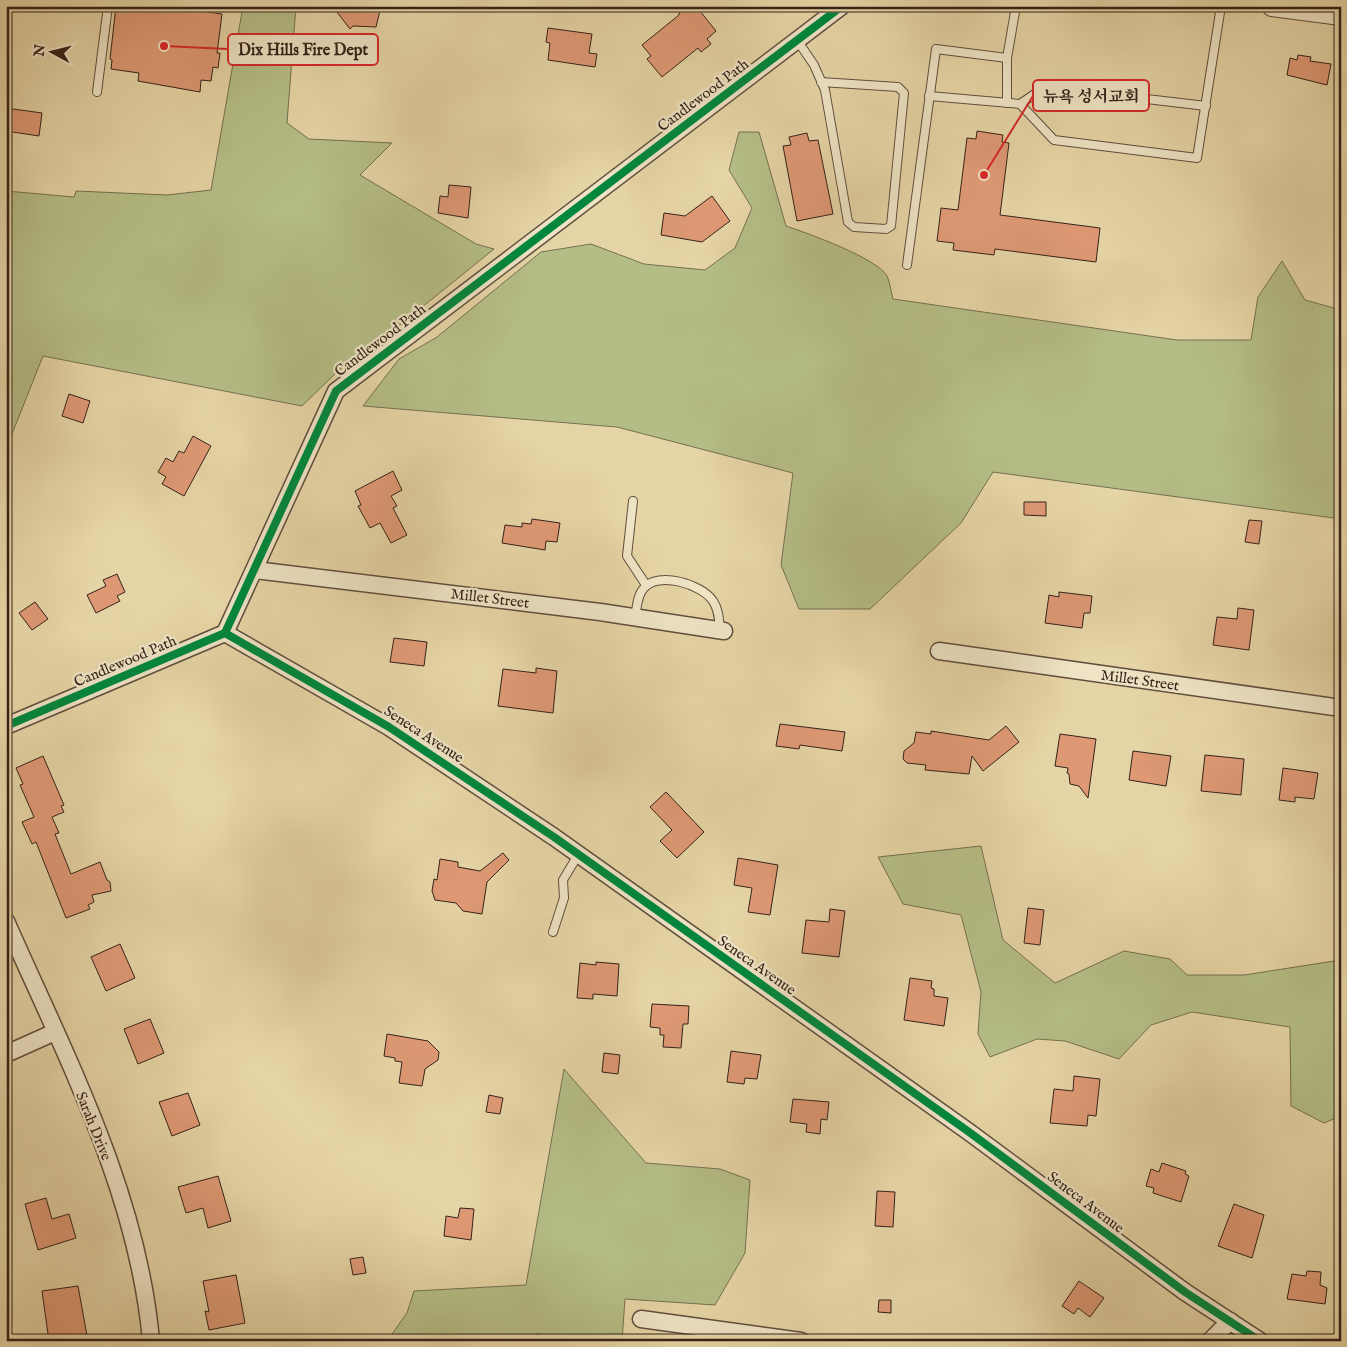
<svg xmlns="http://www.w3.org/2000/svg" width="1347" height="1347" viewBox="0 0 1347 1347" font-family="'IM FELL English','Noto Serif KR',serif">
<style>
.green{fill:#b5bd86;stroke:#757050}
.building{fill:#de9974;stroke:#35221a}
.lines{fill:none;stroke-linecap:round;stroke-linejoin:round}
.service-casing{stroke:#614e3d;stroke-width:10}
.minor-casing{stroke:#614e3d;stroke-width:19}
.tertiary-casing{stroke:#614e3d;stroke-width:22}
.service{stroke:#eee3c4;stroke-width:8}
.minor{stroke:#eee3c4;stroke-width:16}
.tertiary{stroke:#eee3c4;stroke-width:20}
.cycleway-casing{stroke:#eee3c4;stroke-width:11}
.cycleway{stroke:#00873e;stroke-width:8}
.labels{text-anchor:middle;stroke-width:4.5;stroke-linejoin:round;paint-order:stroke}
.street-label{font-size:15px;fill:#35221a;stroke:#eee3c4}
.leader{fill:none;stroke:#d62828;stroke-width:2}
.callout-dot{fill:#d62828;stroke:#eee3c4;stroke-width:2}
.callout{fill:#eee3c4;stroke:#d62828;stroke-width:2}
.callout-label{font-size:16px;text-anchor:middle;font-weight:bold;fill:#35221a}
</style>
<rect width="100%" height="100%" fill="#e5d4a5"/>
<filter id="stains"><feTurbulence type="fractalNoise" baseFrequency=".004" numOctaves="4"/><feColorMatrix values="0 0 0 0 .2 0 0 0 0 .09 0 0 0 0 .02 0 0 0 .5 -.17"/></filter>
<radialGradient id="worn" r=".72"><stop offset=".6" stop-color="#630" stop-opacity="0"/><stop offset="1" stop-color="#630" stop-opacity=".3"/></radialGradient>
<g class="green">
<path d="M 243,6 L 296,6 L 287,123 L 309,139 L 392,143 L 360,175 L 476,244 L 494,249 L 380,341 L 339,370 L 302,406 L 43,356 L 6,449 L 6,191 L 74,197 L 76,191 L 167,195 L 211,190 Z"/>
<path d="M 739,132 L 759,132 L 786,226 C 807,233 877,258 887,276 C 890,282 891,292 893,299 L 1177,340 L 1251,340 L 1258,297 L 1282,261 L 1305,300 L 1341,310 L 1341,519 L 993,472 L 961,523 L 870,609 L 799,609 L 781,565 L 793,473 L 617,427 L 363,406 L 399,359 L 437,337 L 541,252 L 591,244 L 644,264 L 705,270 L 735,248 L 752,208 L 729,170 Z"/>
<path d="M 981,846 L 1003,940 L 1055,983 L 1124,951 L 1170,959 L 1187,975 L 1244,975 L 1341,960 L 1341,1116 L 1324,1123 L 1291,1106 L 1290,1027 L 1192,1012 L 1151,1025 L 1119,1059 L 1065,1041 L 1037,1039 L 990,1057 L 978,1034 L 981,992 L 961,915 L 903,904 L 878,857 Z"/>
<path d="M 564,1069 L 646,1163 L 720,1169 L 750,1180 L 745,1253 L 715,1305 L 625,1299 L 622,1341 L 540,1341 L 538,1333 L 530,1341 L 387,1341 L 407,1313 L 414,1291 L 526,1285 Z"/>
</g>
<g class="building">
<path d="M 116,6 L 153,6 L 177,9 L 178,6 L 201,6 L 201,11 L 222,14 L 217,53 L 220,53 L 218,68 L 213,67 L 211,81 L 201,80 L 200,92 L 138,81 L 139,73 L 111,69 L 112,60 L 110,59 Z"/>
<path d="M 342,6 L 381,6 L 376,27 L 353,26 L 350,29 L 333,7 L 342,8 Z"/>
<path d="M 680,6 L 696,6 L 716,31 L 707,39 L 711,44 L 701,52 L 698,48 L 662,77 L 647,59 L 651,56 L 642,45 L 679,15 Z"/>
<path d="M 548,28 L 592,34 L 589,53 L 597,54 L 595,67 L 548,60 L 550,43 L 546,42 Z"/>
<path d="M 1298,55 L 1311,57 L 1310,61 L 1331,64 L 1327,85 L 1287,75 L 1290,58 L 1297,60 Z"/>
<path d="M 6,108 L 42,113 L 39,136 L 6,131 Z"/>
<path d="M 977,131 L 1003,135 L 1002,142 L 1009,143 L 1000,215 L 1100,228 L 1096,262 L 995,249 L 994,255 L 953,250 L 954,243 L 937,241 L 941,208 L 958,210 L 967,138 L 976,139 Z"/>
<path d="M 807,133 L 809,141 L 818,140 L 833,214 L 797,221 L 783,146 L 791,145 L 789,137 Z"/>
<path d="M 449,185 L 471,187 L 468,218 L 438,213 L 440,196 L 448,197 Z"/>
<path d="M 712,196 L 730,221 L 702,242 L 661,235 L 664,213 L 685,216 Z"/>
<path d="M 69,394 L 90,401 L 83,423 L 62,416 Z"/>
<path d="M 193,436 L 211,446 L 184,496 L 162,484 L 166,477 L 158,472 L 166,458 L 173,462 L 179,451 L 184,453 Z"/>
<path d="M 393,471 L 402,490 L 391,496 L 397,506 L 393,508 L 407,535 L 391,543 L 380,523 L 370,528 L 358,506 L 361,505 L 355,491 Z"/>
<path d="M 1024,502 L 1046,502 L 1046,516 L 1024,515 Z"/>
<path d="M 532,519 L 560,523 L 557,542 L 546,541 L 545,550 L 502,543 L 505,525 L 522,527 L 522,523 L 531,524 Z"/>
<path d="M 1249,520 L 1262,521 L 1259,544 L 1245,542 Z"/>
<path d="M 117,574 L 125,592 L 117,596 L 120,601 L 96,613 L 87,595 L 106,586 L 103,580 Z"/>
<path d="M 1059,592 L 1092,596 L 1090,613 L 1084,613 L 1082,628 L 1045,623 L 1049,595 L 1059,597 Z"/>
<path d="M 35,602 L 48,619 L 32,630 L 19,613 Z"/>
<path d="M 1238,608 L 1254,610 L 1249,650 L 1213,645 L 1217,617 L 1237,619 Z"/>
<path d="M 394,638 L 427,642 L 424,666 L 390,662 Z"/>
<path d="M 536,668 L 557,671 L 553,713 L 498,706 L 503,669 L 536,673 Z"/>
<path d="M 780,724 L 845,732 L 842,751 L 800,745 L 799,749 L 776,746 Z"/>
<path d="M 1006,726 L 1019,742 L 983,771 L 972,756 L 969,774 L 925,770 L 926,765 L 907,763 L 903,759 L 904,751 L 914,743 L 916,732 L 931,734 L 931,731 L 989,740 Z"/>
<path d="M 1060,734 L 1096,739 L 1088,798 L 1079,786 L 1070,784 L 1069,774 L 1067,773 L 1068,768 L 1055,766 Z"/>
<path d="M 1133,751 L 1171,756 L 1166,786 L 1129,780 Z"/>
<path d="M 1205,755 L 1244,759 L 1241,795 L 1201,791 Z"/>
<path d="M 43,756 L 64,805 L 61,806 L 64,812 L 52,817 L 59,833 L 55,834 L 71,874 L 100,862 L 107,880 L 110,882 L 111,891 L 92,895 L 94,902 L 88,905 L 90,909 L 66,918 L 36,842 L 32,844 L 22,822 L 34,817 L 20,785 L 23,784 L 16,768 Z"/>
<path d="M 1283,768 L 1318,773 L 1314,799 L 1295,797 L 1295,802 L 1279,800 Z"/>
<path d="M 666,792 L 704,832 L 677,858 L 660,841 L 672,830 L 650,807 Z"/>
<path d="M 503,853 L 509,860 L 487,882 L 482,914 L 463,911 L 456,903 L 435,900 L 432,891 L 434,879 L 437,880 L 440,859 L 458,862 L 458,867 L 480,871 Z"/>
<path d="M 738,858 L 778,865 L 770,915 L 748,912 L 752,888 L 734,885 Z"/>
<path d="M 1028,908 L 1044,910 L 1040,945 L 1024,943 Z"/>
<path d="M 830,909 L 845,911 L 839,957 L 802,953 L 806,920 L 829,922 Z"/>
<path d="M 120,944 L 135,978 L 106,991 L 91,957 Z"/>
<path d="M 596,962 L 619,964 L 617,996 L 593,994 L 593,999 L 577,998 L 580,963 L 596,965 Z"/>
<path d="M 910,978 L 932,981 L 931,988 L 934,989 L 934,996 L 948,998 L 944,1026 L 904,1020 Z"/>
<path d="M 652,1004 L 689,1006 L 688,1024 L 683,1024 L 681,1048 L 663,1047 L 664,1035 L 660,1035 L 660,1028 L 650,1027 Z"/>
<path d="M 150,1019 L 164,1053 L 138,1064 L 124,1029 Z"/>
<path d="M 387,1034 L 428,1041 L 439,1052 L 438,1060 L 425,1069 L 422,1086 L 399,1083 L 402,1062 L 395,1061 L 395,1058 L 384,1056 Z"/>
<path d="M 731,1051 L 761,1055 L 757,1079 L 745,1078 L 744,1084 L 727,1082 Z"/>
<path d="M 604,1053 L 620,1055 L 618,1074 L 602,1072 Z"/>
<path d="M 1074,1076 L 1100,1079 L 1096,1116 L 1088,1115 L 1087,1126 L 1050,1123 L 1054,1089 L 1073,1091 Z"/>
<path d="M 188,1093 L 200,1125 L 172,1136 L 159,1102 Z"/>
<path d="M 489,1095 L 503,1098 L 500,1114 L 486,1112 Z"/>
<path d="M 793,1099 L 829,1102 L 827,1120 L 821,1119 L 820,1134 L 806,1132 L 807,1124 L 790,1122 Z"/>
<path d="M 1162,1163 L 1186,1171 L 1185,1174 L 1189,1176 L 1181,1202 L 1153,1193 L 1154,1188 L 1146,1186 L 1151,1169 L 1159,1172 Z"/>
<path d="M 218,1176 L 231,1221 L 208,1228 L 203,1208 L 186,1213 L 178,1187 Z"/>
<path d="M 877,1191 L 895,1192 L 893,1227 L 875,1226 Z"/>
<path d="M 46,1198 L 52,1219 L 69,1214 L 76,1238 L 38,1250 L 25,1204 Z"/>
<path d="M 1234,1204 L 1264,1215 L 1252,1258 L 1218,1246 Z"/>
<path d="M 460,1208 L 474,1209 L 471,1240 L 444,1236 L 446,1216 L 458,1218 Z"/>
<path d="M 363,1257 L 366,1273 L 353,1275 L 350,1259 Z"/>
<path d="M 1307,1271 L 1321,1272 L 1320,1285 L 1327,1288 L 1325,1304 L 1287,1299 L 1292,1274 L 1306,1276 Z"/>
<path d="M 236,1275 L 245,1323 L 209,1330 L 205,1311 L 209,1312 L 203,1281 Z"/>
<path d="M 1079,1281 L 1104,1298 L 1090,1317 L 1078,1308 L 1074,1314 L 1062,1306 Z"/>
<path d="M 78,1286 L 88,1341 L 49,1341 L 42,1291 Z"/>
<path d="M 879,1300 L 891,1300 L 891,1313 L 878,1312 Z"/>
</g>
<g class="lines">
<defs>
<g id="service">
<path d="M 797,40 L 814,65 L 825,90 L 848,222 L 854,227 L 886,229 L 891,226 L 904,93 L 898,87 L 821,82"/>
<path d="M 97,92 L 108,6"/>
<path d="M 929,96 L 1020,104 L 1054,140 L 1197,158 L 1221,6"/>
<path d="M 1007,103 L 1007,58 L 1016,6"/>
<path d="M 1020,104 L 1045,87 L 1206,106"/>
<path d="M 907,265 L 936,49 L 1007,58"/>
<path d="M 633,501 L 627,556 L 646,585"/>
<path d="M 635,617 C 637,608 637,595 644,588 C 658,571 702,584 713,601 C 719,610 719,620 720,630"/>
<path d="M 553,932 L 564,898 L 563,880 L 578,855"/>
</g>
<g id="minor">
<path d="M 255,570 L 600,612 L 724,631"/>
<path d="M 225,633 L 389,727 L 554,837 L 969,1132 L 1185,1292 L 1260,1341"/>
<path d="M 939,651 L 1341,708"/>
<path d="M 6,726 L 225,633 L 336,391 L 842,6"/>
<path d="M 6,921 C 65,1055 138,1192 151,1341"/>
<path d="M 6,1054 L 55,1032"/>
<path d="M 641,1319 L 801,1341"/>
<path d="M 1210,1341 L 1230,1321"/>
</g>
<path id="tertiary" d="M 1272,6 L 1341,15"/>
</defs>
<use href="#service" class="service-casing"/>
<use href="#minor" class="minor-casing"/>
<use href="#tertiary" class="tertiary-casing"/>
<use href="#service" class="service"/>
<use href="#minor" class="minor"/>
<use href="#tertiary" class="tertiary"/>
<defs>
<g id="cycleway">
<path d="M 225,633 L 389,727 L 554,837 L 969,1132 L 1185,1292 L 1260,1341"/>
<path d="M 6,726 L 225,633 L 336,391 L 842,6"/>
</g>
</defs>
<use href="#cycleway" class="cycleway-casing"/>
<use href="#cycleway" class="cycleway"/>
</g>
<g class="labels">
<g class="street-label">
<text transform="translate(703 95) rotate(-37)" y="5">Candlewood Path</text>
<text transform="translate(380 340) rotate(-37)" y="5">Candlewood Path</text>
<text transform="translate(490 598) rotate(7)" y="5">Millet Street</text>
<text transform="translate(125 661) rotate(-23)" y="5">Candlewood Path</text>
<text transform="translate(1140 680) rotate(8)" y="5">Millet Street</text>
<text transform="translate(424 734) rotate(33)" y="5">Seneca Avenue</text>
<text transform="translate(757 965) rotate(35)" y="5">Seneca Avenue</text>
<text transform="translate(94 1126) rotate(68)" y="5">Sarah Drive</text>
<text transform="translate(1086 1202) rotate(37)" y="5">Seneca Avenue</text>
</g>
</g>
<path class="leader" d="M164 46L228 49M984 175L1033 96"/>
<g class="callout-dot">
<circle cx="164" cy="46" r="5"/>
<circle cx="984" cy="175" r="5"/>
</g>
<g class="callout">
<rect x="228" y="34" width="150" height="31" rx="5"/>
<rect x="1033" y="80" width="116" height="31" rx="5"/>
</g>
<g class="callout-label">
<text x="303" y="55">Dix Hills Fire Dept</text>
<text x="1091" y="102">뉴욕 성서교회</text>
</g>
<rect width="1347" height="1347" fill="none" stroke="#e5d4a5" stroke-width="25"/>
<rect x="8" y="8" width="1332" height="1332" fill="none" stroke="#35221a" stroke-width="2.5"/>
<rect x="12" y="12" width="1322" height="1322" fill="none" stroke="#35221a"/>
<g transform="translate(52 52) rotate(277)" stroke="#eee3c4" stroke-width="4" paint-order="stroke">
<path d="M0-4L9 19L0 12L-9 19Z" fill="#35221a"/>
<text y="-8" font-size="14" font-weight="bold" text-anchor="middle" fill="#35221a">N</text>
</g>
<rect width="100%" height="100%" filter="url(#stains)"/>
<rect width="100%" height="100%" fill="url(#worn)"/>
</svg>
